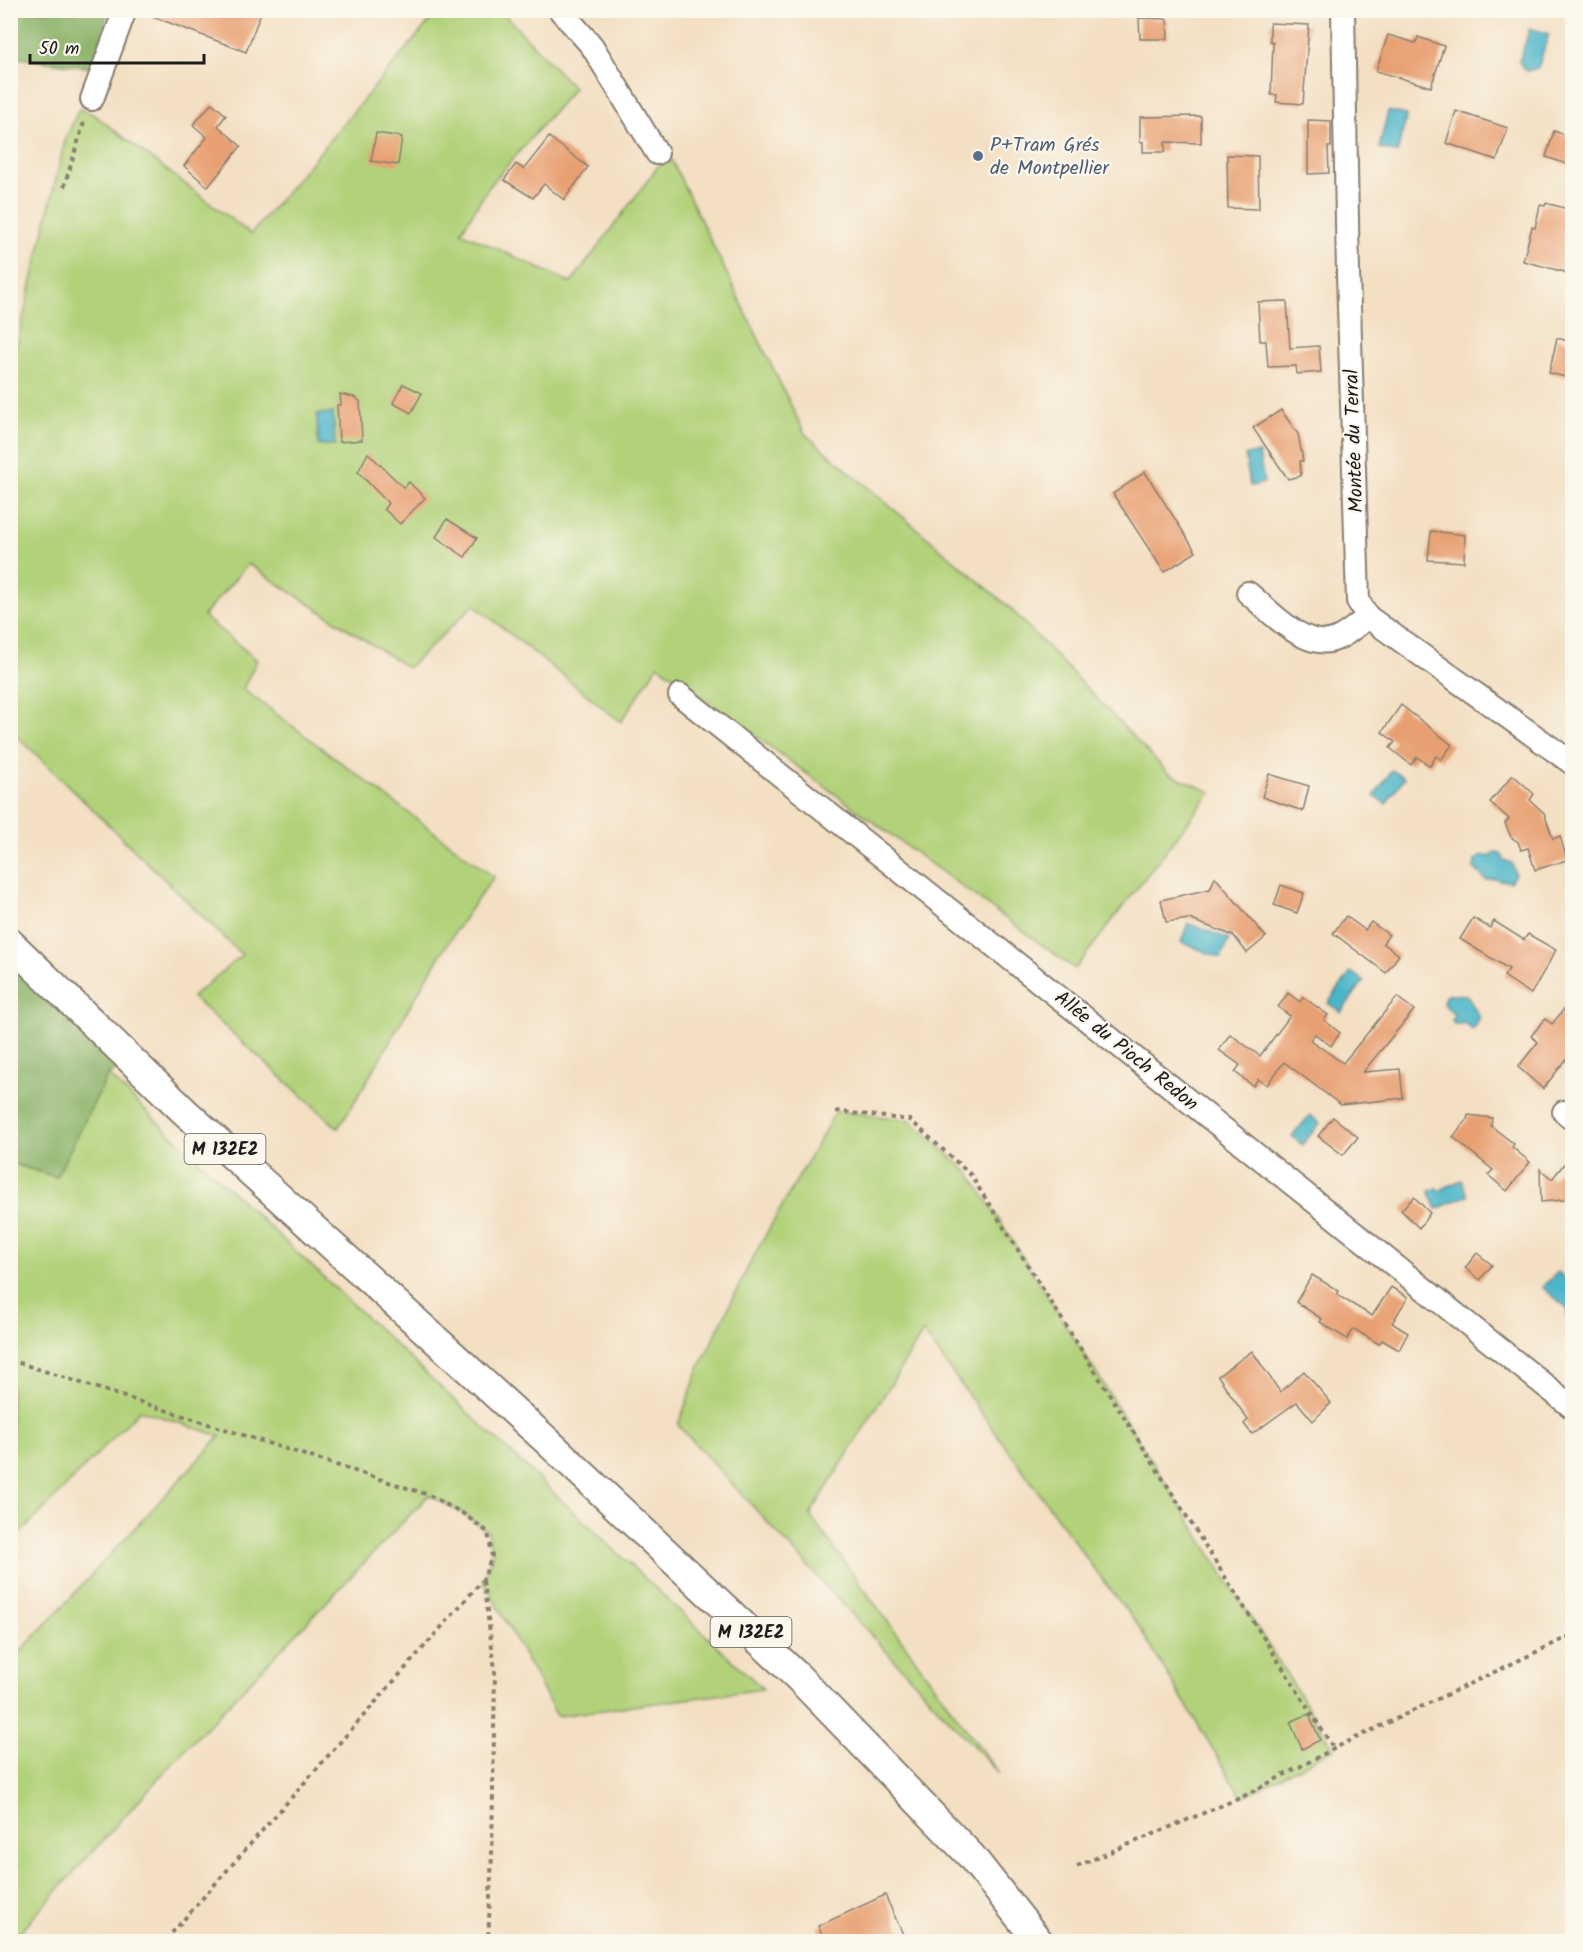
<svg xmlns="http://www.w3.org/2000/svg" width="1583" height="1952" viewBox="0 0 1583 1952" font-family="Kalam,sans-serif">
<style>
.green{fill:#b2d27a;stroke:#67774b;stroke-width:1.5}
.forest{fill:#8db46a;stroke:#546843;stroke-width:1.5}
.water{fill:#4bb5c9;stroke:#346872;stroke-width:1.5}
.building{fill:#e8a072}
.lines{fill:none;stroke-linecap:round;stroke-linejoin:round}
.minor-casing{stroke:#887e6f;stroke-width:26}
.major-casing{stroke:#887e6f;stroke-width:32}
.path{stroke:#887e6f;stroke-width:4;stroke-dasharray:4.5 4.5;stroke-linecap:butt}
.minor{stroke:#fff;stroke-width:22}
.major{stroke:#fff;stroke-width:28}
.service-dot{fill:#5c6f8a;stroke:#fbf7ec;stroke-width:2}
.labels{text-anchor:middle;stroke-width:4.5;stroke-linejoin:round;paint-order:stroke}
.shield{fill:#fbf7ec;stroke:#5f5e5a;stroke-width:1.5}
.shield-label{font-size:18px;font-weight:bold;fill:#1c1c1c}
.service-label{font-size:20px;fill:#4e5e75;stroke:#fbf7ec;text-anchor:start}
.street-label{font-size:20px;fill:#1c1c1c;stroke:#fbf7ec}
</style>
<rect width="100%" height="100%" fill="#fbf7ec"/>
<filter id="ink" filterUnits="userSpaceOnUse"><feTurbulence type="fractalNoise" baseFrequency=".0167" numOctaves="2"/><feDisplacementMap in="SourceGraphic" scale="12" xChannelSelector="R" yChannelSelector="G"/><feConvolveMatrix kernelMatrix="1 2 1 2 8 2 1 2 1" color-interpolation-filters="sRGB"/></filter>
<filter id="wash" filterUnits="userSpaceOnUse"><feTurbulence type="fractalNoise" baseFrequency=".008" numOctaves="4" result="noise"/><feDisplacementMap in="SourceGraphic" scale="24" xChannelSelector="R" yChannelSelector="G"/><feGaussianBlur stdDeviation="1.35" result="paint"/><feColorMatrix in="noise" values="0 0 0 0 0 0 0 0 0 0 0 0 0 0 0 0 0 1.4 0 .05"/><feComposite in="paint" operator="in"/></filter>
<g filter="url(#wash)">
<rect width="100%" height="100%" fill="#f3dfc2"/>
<g class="green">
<path d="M 438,11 L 501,11 L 574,88 L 488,188 L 461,232 L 571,283 L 668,153 L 805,434 L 1008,606 L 1168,773 L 1211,792 L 1075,969 L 658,665 L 621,722 L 474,605 L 408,668 L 248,564 L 203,616 L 257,660 L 243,689 L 494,877 C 433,955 391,1046 338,1128 L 192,997 L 242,955 L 11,730 L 11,370 L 65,140 L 79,109 L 93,114 L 251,234 Z"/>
<path d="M 108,1075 L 162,1126 L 763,1689 L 557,1716 L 483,1580 L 492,1556 L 488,1532 L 462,1513 L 429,1495 L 177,1758 L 11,1942 L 10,1663 L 220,1436 L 140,1410 L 11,1543 L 11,1163 L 56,1177 Z"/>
<path d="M 836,1111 L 910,1120 L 970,1174 L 1334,1749 L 1242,1797 L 1137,1624 L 1095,1570 L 923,1332 L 810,1515 L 999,1774 L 678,1425 L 700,1366 L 752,1259 Z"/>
</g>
<g class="forest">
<path d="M 11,11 L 108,11 L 93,68 L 11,57 Z"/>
<path d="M 10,938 L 134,1062 L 108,1075 L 56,1177 L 11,1163 Z"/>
</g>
<g class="water">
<path d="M 1530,28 L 1549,34 L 1538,68 L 1527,71 L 1523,68 L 1519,62 Z"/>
<path d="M 1388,111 L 1407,115 L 1397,153 L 1379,148 Z"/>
<path d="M 333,413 L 335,445 L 318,445 L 317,414 Z"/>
<path d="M 1259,453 L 1264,483 L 1250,486 L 1245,455 Z"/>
<path d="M 1392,770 L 1404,778 L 1386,804 L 1374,796 Z"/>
<path d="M 1496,852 L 1502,855 L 1504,860 L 1512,863 L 1515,874 L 1510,882 L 1495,879 L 1486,880 L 1474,868 L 1475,861 C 1479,857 1484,854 1490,857 Z"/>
<path d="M 1188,923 L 1229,939 L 1221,958 L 1181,942 Z"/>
<path d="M 1351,972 L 1364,981 L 1341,1012 L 1328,1003 Z"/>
<path d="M 1450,994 L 1467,995 L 1480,1018 L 1474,1029 L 1471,1029 L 1465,1023 L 1456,1025 L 1453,1023 L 1452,1019 L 1454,1015 L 1443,1003 L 1445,996 Z"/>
<path d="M 1310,1115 L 1320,1123 L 1302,1145 L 1292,1136 Z"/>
<path d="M 1461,1180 L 1468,1195 L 1437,1209 L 1429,1191 L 1437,1188 L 1438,1191 Z"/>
<path d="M 1558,1272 L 1572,1284 L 1572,1320 L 1567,1320 L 1567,1308 L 1542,1287 Z"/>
</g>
<g id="blocks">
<g class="building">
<path d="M 141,10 L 262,10 L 246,52 L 141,12 Z"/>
<path d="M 1139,18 L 1167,19 L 1168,39 L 1140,39 Z"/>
<path d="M 1270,23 L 1309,25 L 1303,104 L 1276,102 L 1277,95 L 1271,95 L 1273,42 L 1270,41 Z"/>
<path d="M 1388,35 L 1416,43 L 1418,37 L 1444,46 L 1431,87 L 1376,71 Z"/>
<path d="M 212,103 L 226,115 L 218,126 L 241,146 L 208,187 L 184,166 L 207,137 L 193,125 Z"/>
<path d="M 1456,111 L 1508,128 L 1497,160 L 1446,143 Z"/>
<path d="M 1201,116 L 1201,143 L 1165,142 L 1165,152 L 1143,152 L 1143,142 L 1140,142 L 1140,117 Z"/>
<path d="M 1308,120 L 1331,121 L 1331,147 L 1328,147 L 1329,173 L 1308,174 Z"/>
<path d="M 1554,131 L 1572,137 L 1572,166 L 1546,157 Z"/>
<path d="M 376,133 L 402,137 L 398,165 L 371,161 Z"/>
<path d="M 549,137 L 588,167 L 564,200 L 544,184 L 533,198 L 504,180 L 516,164 L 524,169 Z"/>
<path d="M 1227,155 L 1258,156 L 1259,209 L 1228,208 Z"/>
<path d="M 1546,203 L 1572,210 L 1572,274 L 1523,261 L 1532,227 L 1535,228 L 1540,205 L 1545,206 Z"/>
<path d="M 1287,301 L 1290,348 L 1319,346 L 1321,372 L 1297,374 L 1296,366 L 1268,367 L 1266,341 L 1260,341 L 1258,302 Z"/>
<path d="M 1557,338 L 1572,342 L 1572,374 L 1568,372 L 1566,377 L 1549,373 Z"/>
<path d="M 403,384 L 422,393 L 411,413 L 393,403 Z"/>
<path d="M 340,394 L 354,397 L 360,401 L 362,440 L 339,442 L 337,405 L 341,405 Z"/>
<path d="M 1281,410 L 1298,434 L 1303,461 L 1300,461 L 1301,476 L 1288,479 L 1253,428 Z"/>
<path d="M 368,453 L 404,488 L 409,482 L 425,498 L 400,524 L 384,509 L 388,503 L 358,472 Z"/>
<path d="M 1145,472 L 1196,552 L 1164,572 L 1113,494 Z"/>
<path d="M 447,519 L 477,538 L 465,557 L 436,537 Z"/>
<path d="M 1431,531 L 1465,535 L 1464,562 L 1428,560 Z"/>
<path d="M 1401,705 L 1452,745 L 1441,760 L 1436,756 L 1430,766 L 1417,757 L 1411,765 L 1390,748 L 1395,742 L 1382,732 Z"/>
<path d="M 1269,774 L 1309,786 L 1303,811 L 1262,797 Z"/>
<path d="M 1513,775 L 1534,794 L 1530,800 L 1544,813 L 1553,839 L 1560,836 L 1567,860 L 1535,870 L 1528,848 L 1521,850 L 1518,842 L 1511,837 L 1505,823 L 1509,819 L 1490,802 Z"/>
<path d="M 1215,877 L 1266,937 L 1247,953 L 1234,936 L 1189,919 L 1166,922 L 1161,900 L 1210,889 Z"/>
<path d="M 1281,885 L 1304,893 L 1297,913 L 1274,905 Z"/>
<path d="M 1346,916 L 1365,930 L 1371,922 L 1389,935 L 1383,943 L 1399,955 L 1386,973 L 1333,933 Z"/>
<path d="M 1473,918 L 1490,928 L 1494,921 L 1524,940 L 1528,934 L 1556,950 L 1531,994 L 1504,976 L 1509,969 L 1460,939 Z"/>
<path d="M 1288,993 L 1300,1002 L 1303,997 L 1328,1015 L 1324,1020 L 1340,1033 L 1331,1046 L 1315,1034 L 1310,1040 L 1343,1063 L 1397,997 L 1414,1010 L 1363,1072 L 1400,1069 L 1403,1098 L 1341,1105 L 1284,1062 L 1267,1085 L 1258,1079 L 1253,1086 L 1235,1072 L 1240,1065 L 1219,1050 L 1230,1034 L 1260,1056 L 1290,1016 L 1278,1007 Z"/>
<path d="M 1572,999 L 1572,1052 L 1543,1089 L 1518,1067 L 1538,1042 L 1531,1036 L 1545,1019 L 1552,1024 Z"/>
<path d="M 1468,1115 L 1492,1118 L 1491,1126 L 1514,1144 L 1512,1147 L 1530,1162 L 1507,1191 L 1488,1175 L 1493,1170 L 1453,1137 L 1467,1120 Z"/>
<path d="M 1333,1117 L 1358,1137 L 1343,1155 L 1318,1136 Z"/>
<path d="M 1572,1154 L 1572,1199 L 1541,1202 L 1540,1169 L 1552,1179 Z"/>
<path d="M 1414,1197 L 1430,1213 L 1419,1228 L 1401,1210 Z"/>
<path d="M 1477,1253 L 1492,1265 L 1480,1280 L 1465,1268 Z"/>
<path d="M 1312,1275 L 1339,1291 L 1337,1295 L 1372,1316 L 1391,1287 L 1408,1297 L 1392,1323 L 1408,1333 L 1399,1350 L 1382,1340 L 1379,1344 L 1354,1329 L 1347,1339 L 1320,1322 L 1322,1319 L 1296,1302 Z"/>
<path d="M 1252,1351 L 1280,1392 L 1304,1371 L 1331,1403 L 1313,1421 L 1297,1402 L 1252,1434 L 1244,1424 L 1248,1420 L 1218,1376 Z"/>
<path d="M 1309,1714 L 1320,1740 L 1302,1749 L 1290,1722 Z"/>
<path d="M 885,1895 L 906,1941 L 825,1941 L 818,1926 Z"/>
</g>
</g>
</g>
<g filter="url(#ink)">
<use href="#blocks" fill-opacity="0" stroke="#887e6f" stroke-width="1.5"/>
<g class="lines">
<defs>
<g id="minor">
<path d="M 560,10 L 592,46 L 657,153"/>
<path d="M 1343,10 L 1348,273 L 1358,601 L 1368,617 L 1572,763"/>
<path d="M 92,99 L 125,10"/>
<path d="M 1248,593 C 1269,610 1306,652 1336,639 C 1347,635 1358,624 1368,617"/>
<path d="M 680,695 L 1572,1407"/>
<path d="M 1564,1112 L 1572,1119"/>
</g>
<path id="major" d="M 10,943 L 184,1111 L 546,1440 L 799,1678 L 971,1856 L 1039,1942"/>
</defs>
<use href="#minor" class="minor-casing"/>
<use href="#major" class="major-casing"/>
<g class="path">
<path d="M 64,187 L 85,119"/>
<path d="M 836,1111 L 910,1120 L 970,1174 L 1334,1749"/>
<path d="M 10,1360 L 429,1495 L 462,1513 L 488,1532 L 492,1556 L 483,1580 L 164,1942"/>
<path d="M 483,1581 L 495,1670 L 492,1853 L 488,1942"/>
<path d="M 1077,1866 L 1242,1797 L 1343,1744 L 1572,1635"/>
</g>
<use href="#minor" class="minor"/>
<use href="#major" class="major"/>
</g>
</g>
<circle class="service-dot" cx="978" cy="156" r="6"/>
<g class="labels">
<g class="shield">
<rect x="184.5" y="1134" width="81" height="30" rx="4.5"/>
<rect x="710.5" y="1617" width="81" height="30" rx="4.5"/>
</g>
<g class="shield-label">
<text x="225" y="1155">M 132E2</text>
<text x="751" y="1638">M 132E2</text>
</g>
<g class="service-label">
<text x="990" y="151">P+Tram Grés<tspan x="990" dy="23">de Montpellier</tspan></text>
</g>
<g class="street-label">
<text transform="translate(1353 441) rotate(-92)" y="7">Montée du Terral</text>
<text transform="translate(1127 1050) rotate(39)" y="7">Allée du Pioch Redon</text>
</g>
</g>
<rect width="1583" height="1952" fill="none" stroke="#fbf7ec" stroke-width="36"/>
<path d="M30 54v9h174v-9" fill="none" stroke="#1c1c1c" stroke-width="3"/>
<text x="39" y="54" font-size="18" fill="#1c1c1c" stroke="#fbf7ec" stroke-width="4.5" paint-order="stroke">50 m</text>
</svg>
